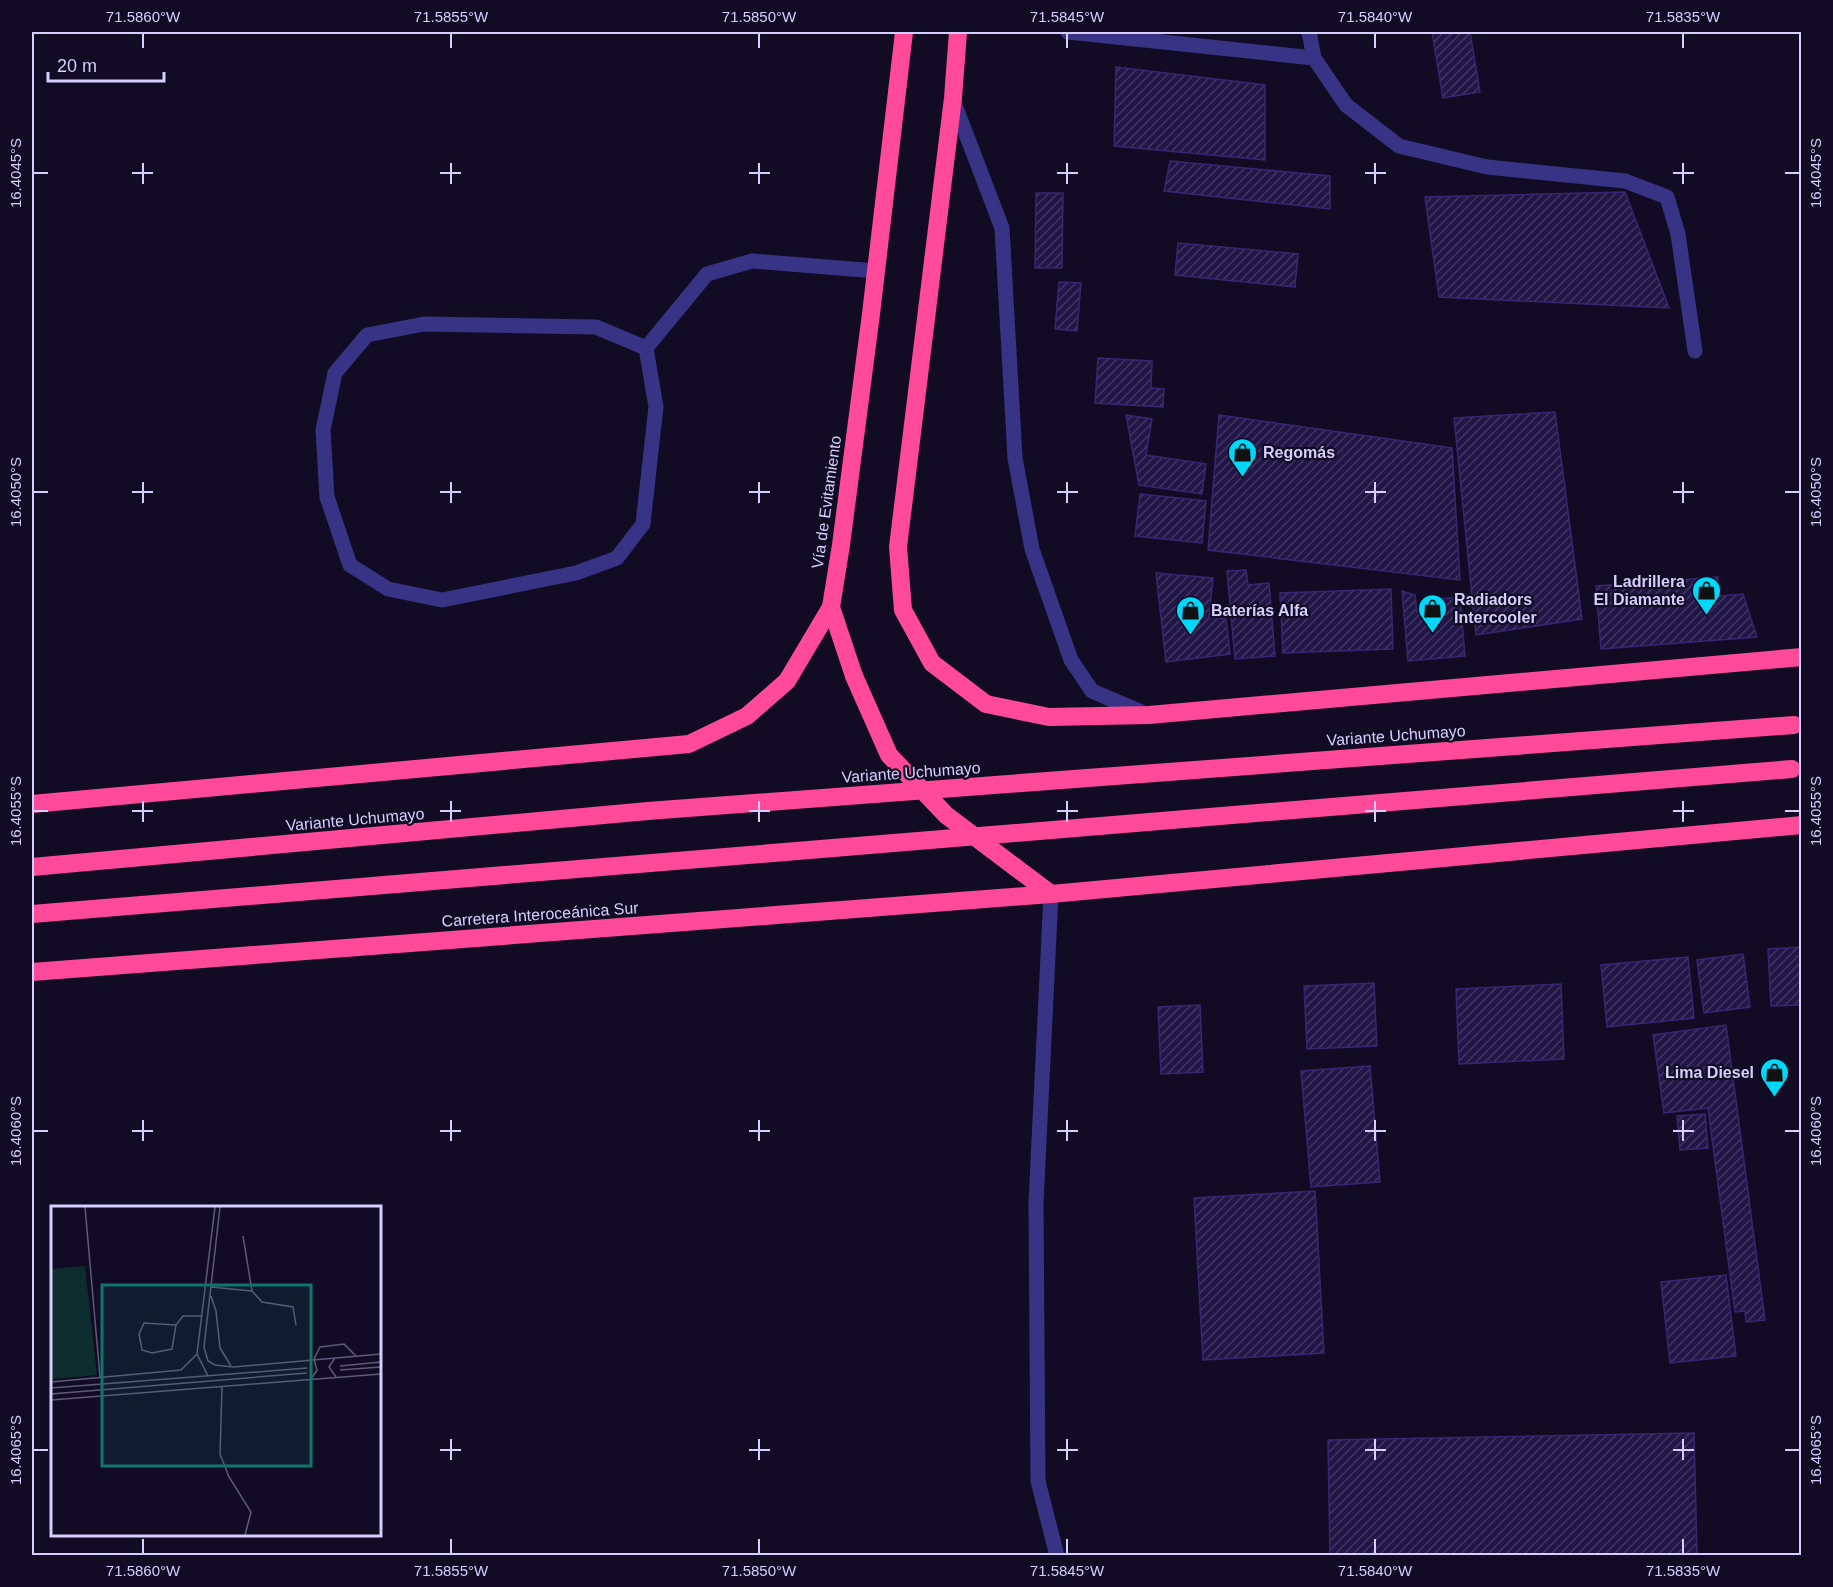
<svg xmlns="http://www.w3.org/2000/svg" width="1833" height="1587" viewBox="0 0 1833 1587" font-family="Arial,sans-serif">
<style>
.building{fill:url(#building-hatch);stroke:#382674;stroke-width:1.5}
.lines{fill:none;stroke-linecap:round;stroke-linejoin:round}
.minor{stroke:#393386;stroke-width:15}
.highway{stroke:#ff4999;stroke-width:18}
.highway-bridge{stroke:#ff4999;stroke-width:18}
.ticks{fill:none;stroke:#d5ceff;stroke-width:2}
.labels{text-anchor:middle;stroke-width:4.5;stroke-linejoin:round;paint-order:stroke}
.poi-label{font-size:16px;font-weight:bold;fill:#d5ceff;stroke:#110c23;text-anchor:start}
.street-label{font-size:16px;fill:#d5ceff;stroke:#110c23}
.inset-road{fill:none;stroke:#5f5a7b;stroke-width:1.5}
.view{fill:#0f766e;fill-opacity:0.15;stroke:#0f766e;stroke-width:3}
.inset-edge{fill:none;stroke:#d5ceff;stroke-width:3}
.neatline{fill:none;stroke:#d5ceff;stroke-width:2}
.ticks-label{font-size:15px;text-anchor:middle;fill:#d5ceff}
</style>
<defs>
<pattern id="building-hatch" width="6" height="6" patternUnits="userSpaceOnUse" patternTransform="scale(1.5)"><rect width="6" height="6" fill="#221646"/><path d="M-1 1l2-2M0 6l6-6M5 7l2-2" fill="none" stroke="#413762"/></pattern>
</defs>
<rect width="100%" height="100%" fill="#110c23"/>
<g class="building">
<path d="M 1432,32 L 1470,32 L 1480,92 L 1443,98 Z"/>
<path d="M 1116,67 L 1265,85 L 1265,160 L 1114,146 Z"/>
<path d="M 1170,161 L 1330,176 L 1330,209 L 1164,191 Z"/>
<path d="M 1625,192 L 1669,308 L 1439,297 L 1425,197 Z"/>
<path d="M 1036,193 L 1063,193 L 1062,268 L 1035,268 Z"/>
<path d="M 1178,243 L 1298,254 L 1295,287 L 1175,275 Z"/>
<path d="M 1059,282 L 1081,283 L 1077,331 L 1055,329 Z"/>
<path d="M 1098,358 L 1152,361 L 1151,388 L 1164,389 L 1163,407 L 1095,403 Z"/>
<path d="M 1555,412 L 1582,619 L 1476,635 L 1454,418 Z"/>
<path d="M 1126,415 L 1152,419 L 1146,455 L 1206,464 L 1202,494 L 1139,485 Z"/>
<path d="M 1219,415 L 1452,448 L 1460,580 L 1208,550 Z"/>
<path d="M 1140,494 L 1206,501 L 1202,543 L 1135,536 Z"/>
<path d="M 1246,570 L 1248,585 L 1269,583 L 1275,656 L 1235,659 L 1227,571 Z"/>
<path d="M 1156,573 L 1213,578 L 1209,617 L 1226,619 L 1230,654 L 1166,662 Z"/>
<path d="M 1718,577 L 1719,596 L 1743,594 L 1757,637 L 1601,649 L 1596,586 Z"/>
<path d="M 1391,589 L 1393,649 L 1283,653 L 1280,593 Z"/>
<path d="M 1402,591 L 1415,595 L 1417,612 L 1439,610 L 1439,599 L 1460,597 L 1465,656 L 1408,661 Z"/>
<path d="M 1802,947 L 1802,1005 L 1771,1006 L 1768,949 Z"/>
<path d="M 1743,954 L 1750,1007 L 1704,1013 L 1697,960 Z"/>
<path d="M 1688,957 L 1694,1018 L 1607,1027 L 1601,965 Z"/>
<path d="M 1374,983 L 1377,1046 L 1307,1049 L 1304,986 Z"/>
<path d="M 1561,984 L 1564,1059 L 1459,1064 L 1456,989 Z"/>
<path d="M 1200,1005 L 1203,1072 L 1161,1074 L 1158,1007 Z"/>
<path d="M 1726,1025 L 1765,1320 L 1746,1322 L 1745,1311 L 1735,1312 L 1708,1108 L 1664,1113 L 1653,1035 Z"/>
<path d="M 1370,1066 L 1380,1182 L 1311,1187 L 1301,1071 Z"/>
<path d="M 1705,1114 L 1708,1148 L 1680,1150 L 1677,1116 Z"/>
<path d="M 1315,1191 L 1324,1353 L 1203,1360 L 1194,1198 Z"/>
<path d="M 1726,1275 L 1736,1356 L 1670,1363 L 1661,1282 Z"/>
<path d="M 1694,1433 L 1697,1556 L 1330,1556 L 1328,1440 Z"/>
</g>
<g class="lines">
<g class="minor">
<path d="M 1068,32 L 1314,58"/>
<path d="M 1309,32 L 1314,58 L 1346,105 L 1399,146 L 1487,167 L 1625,181 L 1667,197 L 1678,234 L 1695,351"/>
<path d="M 953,100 L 1002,228 L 1015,458 L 1032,549 L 1071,660 L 1092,691 L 1146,714"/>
<path d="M 646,348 L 596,327 L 424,324 L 367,335 L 335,373 L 323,430 L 327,497 L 350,565 L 388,589 L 442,600 L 576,573 L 617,558 L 643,524 L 656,407 L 646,348 L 707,274 L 752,261 L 876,271"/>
<path d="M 1051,894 L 1036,1203 L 1038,1481 L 1057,1556"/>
</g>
<g class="highway">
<path d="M 958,32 L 953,98 L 898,547 L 903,610 L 932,663 L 986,704 L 1049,717 L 1149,715 L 1802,657"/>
<path d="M 854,676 L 831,607 L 841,545 L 871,314 L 904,32"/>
<path d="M 32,804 L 689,744 L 747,716 L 787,681 L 831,607"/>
<path d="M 32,867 L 648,811 L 1794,725"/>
<path d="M 1015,867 L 1051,894"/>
<path d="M 32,914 L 1792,769"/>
<path d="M 32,972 L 1051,894 L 1802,825"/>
</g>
<path class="highway-bridge" d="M 854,676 L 889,755 L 946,815 L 1015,867"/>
</g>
<path class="ticks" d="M 143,33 L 143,48M 451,33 L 451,48M 759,33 L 759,48M 1067,33 L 1067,48M 1375,33 L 1375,48M 1683,33 L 1683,48M 143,163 L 143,184M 451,163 L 451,184M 759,163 L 759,184M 1067,163 L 1067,184M 1375,163 L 1375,184M 1683,163 L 1683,184M 33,173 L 48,173M 132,173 L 153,173M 440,173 L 461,173M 749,173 L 770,173M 1057,173 L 1078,173M 1365,173 L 1386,173M 1673,173 L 1694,173M 1785,173 L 1800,173M 143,482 L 143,503M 451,482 L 451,503M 759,482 L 759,503M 1067,482 L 1067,503M 1375,482 L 1375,503M 1683,482 L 1683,503M 33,492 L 48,492M 132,492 L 153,492M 440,492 L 461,492M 749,492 L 770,492M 1057,492 L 1078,492M 1365,492 L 1386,492M 1673,492 L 1694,492M 1785,492 L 1800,492M 143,801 L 143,822M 451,801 L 451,822M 759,801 L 759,822M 1067,801 L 1067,822M 1375,801 L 1375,822M 1683,801 L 1683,822M 33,811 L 48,811M 132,811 L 153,811M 440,811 L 461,811M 749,811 L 770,811M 1057,811 L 1078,811M 1365,811 L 1386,811M 1673,811 L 1694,811M 1785,811 L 1800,811M 143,1120 L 143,1141M 451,1120 L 451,1141M 759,1120 L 759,1141M 1067,1120 L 1067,1141M 1375,1120 L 1375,1141M 1683,1120 L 1683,1141M 33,1131 L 48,1131M 132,1131 L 153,1131M 440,1131 L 461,1131M 749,1131 L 770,1131M 1057,1131 L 1078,1131M 1365,1131 L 1386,1131M 1673,1131 L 1694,1131M 1785,1131 L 1800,1131M 451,1439 L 451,1460M 759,1439 L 759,1460M 1067,1439 L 1067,1460M 1375,1439 L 1375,1460M 1683,1439 L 1683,1460M 33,1450 L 48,1450M 440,1450 L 461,1450M 749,1450 L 770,1450M 1057,1450 L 1078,1450M 1365,1450 L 1386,1450M 1673,1450 L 1694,1450M 1785,1450 L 1800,1450M 143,1539 L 143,1554M 451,1539 L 451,1554M 759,1539 L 759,1554M 1067,1539 L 1067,1554M 1375,1539 L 1375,1554M 1683,1539 L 1683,1554"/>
<defs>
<symbol id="shop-pin" viewBox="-11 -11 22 30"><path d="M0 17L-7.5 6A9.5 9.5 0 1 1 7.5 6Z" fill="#00d7f9" stroke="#110c23"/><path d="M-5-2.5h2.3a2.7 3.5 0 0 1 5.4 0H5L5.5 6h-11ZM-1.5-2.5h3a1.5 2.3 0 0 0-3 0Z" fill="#111"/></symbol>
</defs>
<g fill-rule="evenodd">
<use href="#shop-pin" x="1226" y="436" width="33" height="45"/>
<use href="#shop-pin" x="1690" y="574" width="33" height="45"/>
<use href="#shop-pin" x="1416" y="592" width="33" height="45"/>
<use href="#shop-pin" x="1174" y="594" width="33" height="45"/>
<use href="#shop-pin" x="1758" y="1056" width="33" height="45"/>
</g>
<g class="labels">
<g class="poi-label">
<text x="1263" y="458">Regomás</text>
<text x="1685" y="587" text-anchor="end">Ladrillera<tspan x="1685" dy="18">El Diamante</tspan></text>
<text x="1454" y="605">Radiadors<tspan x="1454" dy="18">Intercooler</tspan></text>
<text x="1211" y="616">Baterías Alfa</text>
<text x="1754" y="1078" text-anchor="end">Lima Diesel</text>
</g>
<g class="street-label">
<text transform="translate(826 502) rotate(-82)" y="6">Vía de Evitamiento</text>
<text transform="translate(1396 735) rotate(-4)" y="6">Variante Uchumayo</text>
<text transform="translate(911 772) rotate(-4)" y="6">Variante Uchumayo</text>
<text transform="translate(355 819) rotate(-5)" y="6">Variante Uchumayo</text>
<text transform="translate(540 914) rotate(-4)" y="6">Carretera Interoceánica Sur</text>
</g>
</g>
<g transform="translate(51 1206)">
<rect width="330" height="330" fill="#110c23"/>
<path d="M 34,60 L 46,169 L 0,173 L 0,63 Z" fill="#0e2d2e"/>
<path class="inset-road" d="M 34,1 L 49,171M 169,1 L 153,141 L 157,155 L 164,159 L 182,161 L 330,148M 192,30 L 201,85 L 211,96 L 242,101 L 245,119M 160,81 L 201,85M 160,90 L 165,105 L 169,142 L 180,160M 125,119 L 93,117 L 88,128 L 91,144 L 101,147 L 121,143 L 125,119 L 132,110 L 151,110M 284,152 L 278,161 L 285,171M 263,153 L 269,141 L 293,138 L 305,150M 289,160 L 330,156M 289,164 L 330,161M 157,170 L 146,148 L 164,1M 260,173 L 266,164 L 263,153M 0,176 L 130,164 L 146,148M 171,181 L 169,248 L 178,271 L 200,306 L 194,329M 0,182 L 256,162M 0,188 L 256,167M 0,194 L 330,168"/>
<path class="view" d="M 51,79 L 260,79 L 260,260 L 51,260 Z"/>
<rect width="330" height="330" class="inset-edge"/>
</g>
<rect width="1833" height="1587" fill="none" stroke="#110c23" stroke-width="66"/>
<path d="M48 72v9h116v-9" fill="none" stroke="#d5ceff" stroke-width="3"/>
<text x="57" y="72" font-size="18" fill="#d5ceff" stroke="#110c23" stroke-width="4.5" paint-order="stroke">20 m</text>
<rect x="33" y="33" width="1767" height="1521" class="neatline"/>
<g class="ticks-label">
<text x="143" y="22">71.5860°W</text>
<text x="451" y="22">71.5855°W</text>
<text x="759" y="22">71.5850°W</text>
<text x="1067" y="22">71.5845°W</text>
<text x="1375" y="22">71.5840°W</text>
<text x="1683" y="22">71.5835°W</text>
<text transform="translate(16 173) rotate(-90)" y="5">16.4045°S</text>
<text transform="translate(1816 173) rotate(-90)" y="5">16.4045°S</text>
<text transform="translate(16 492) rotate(-90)" y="5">16.4050°S</text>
<text transform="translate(1816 492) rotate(-90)" y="5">16.4050°S</text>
<text transform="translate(16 811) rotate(-90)" y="5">16.4055°S</text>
<text transform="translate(1816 811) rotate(-90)" y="5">16.4055°S</text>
<text transform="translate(16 1131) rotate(-90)" y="5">16.4060°S</text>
<text transform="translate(1816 1131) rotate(-90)" y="5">16.4060°S</text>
<text transform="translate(16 1450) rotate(-90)" y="5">16.4065°S</text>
<text transform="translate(1816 1450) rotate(-90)" y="5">16.4065°S</text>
<text x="143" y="1576">71.5860°W</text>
<text x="451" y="1576">71.5855°W</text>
<text x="759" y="1576">71.5850°W</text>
<text x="1067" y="1576">71.5845°W</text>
<text x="1375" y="1576">71.5840°W</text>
<text x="1683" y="1576">71.5835°W</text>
</g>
</svg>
